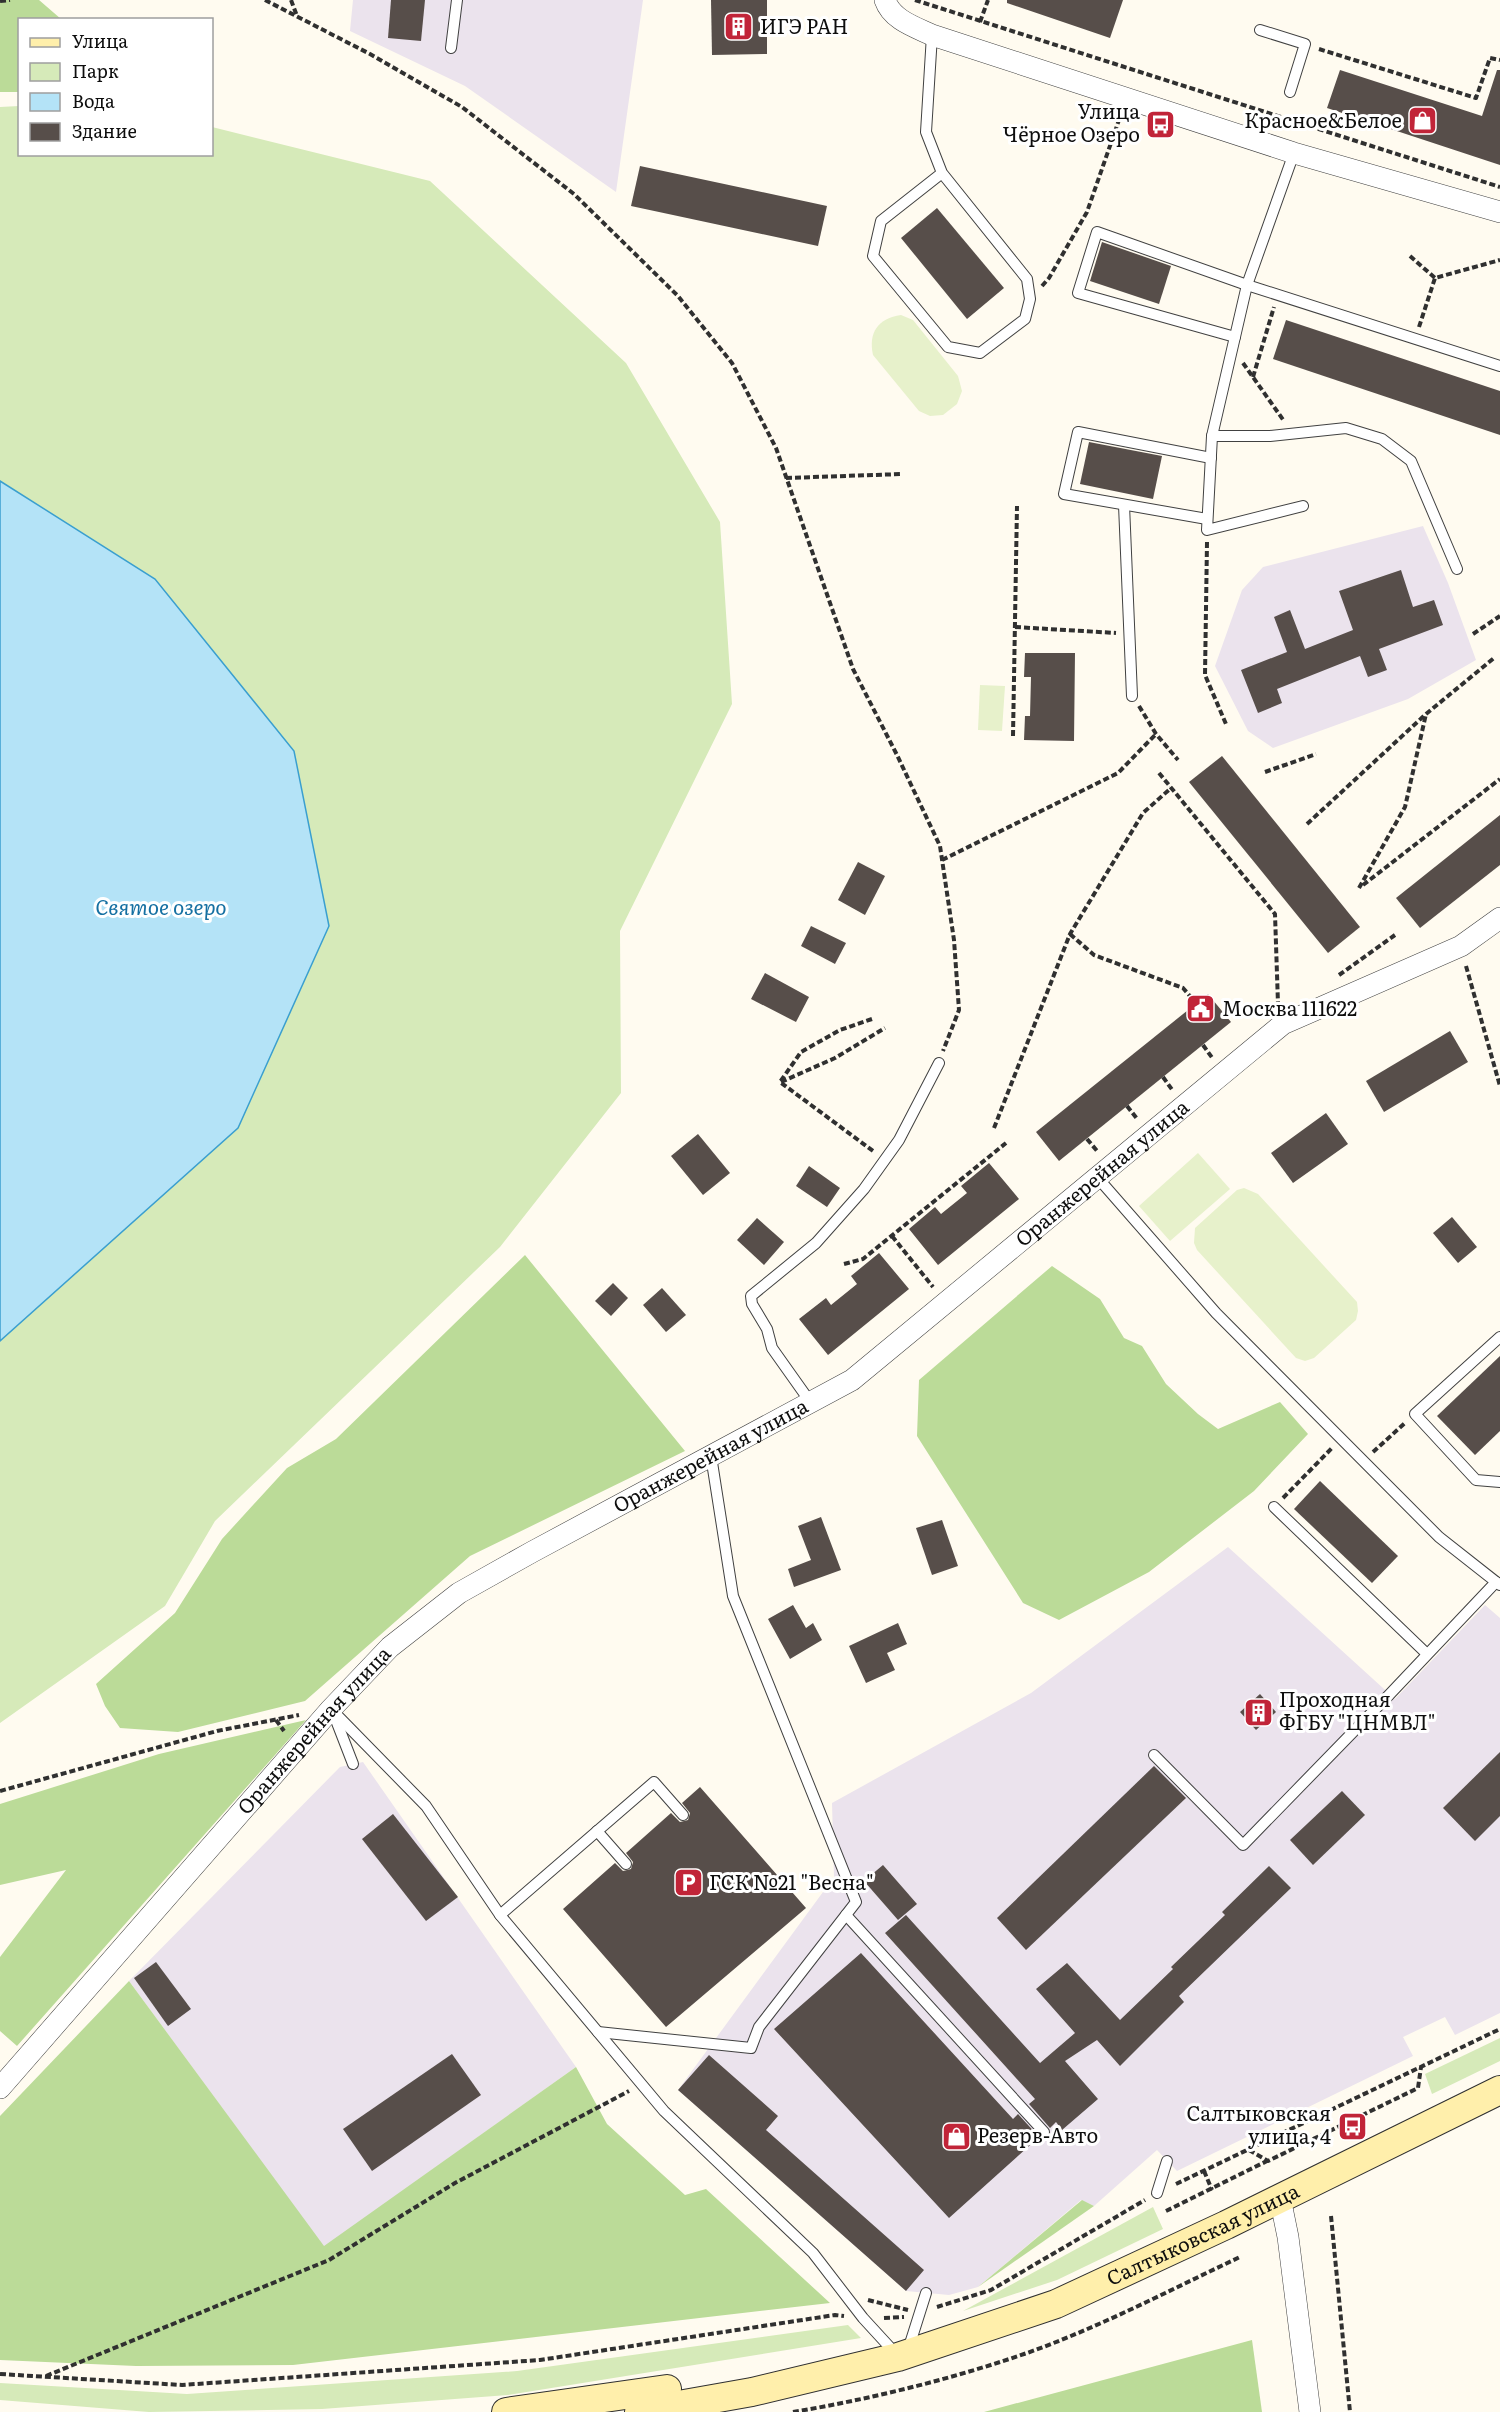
<svg xmlns="http://www.w3.org/2000/svg" width="1500" height="2412" viewBox="0 0 1500 2412" font-family="Literata,serif">
<style>
.industrial{fill:#ebe3ed}
.green{fill:#d6eab9}
.forest{fill:#bbdb98}
.pitch{fill:#e7f1cb}
.water{fill:#b4e3f7;stroke:#3a9fcf;stroke-width:1.5}
.building{fill:#574e4a}
.lines{fill:none;stroke-linecap:round;stroke-linejoin:round}
.lane-casing{stroke:#414141;stroke-width:12}
.street-casing{stroke:#414141;stroke-width:22}
.secondary-casing{stroke:#303030;stroke-width:30}
.path{stroke:#303030;stroke-width:4;stroke-dasharray:6 3;stroke-linecap:butt}
.lane{stroke:#fff;stroke-width:10}
.street{stroke:#fff;stroke-width:21}
.secondary{stroke:#ffefab;stroke-width:28}
.labels{text-anchor:middle;stroke-width:6;stroke-linejoin:round;paint-order:stroke}
.poi-label{font-size:20px;fill:#0e0e0e;stroke:#fff;text-anchor:start}
.street-label{font-size:20px;fill:#0e0e0e;stroke:#fff}
.water-label{font-size:21px;font-style:italic;fill:#1570a2;stroke:#fff}
</style>
<rect width="100%" height="100%" fill="#fffbf0"/>
<g class="industrial">
<path d="M 353,0 L 643,0 L 616,192 L 465,86 L 350,31 Z"/>
<path d="M 1423,526 L 1448,583 L 1476,660 L 1408,699 L 1273,748 L 1248,731 L 1215,666 L 1242,590 L 1263,567 Z"/>
<path d="M 1228,1547 L 1395,1699 L 1485,1605 L 1500,1618 L 1500,2013 L 1455,2035 L 1445,2017 L 1403,2037 L 1413,2056 L 1177,2171 L 1157,2150 L 1094,2206 L 1081,2200 L 978,2287 L 949,2295 L 906,2291 L 678,2090 L 834,1877 L 832,1803 L 1031,1693 Z"/>
<path d="M 363,1762 L 576,2067 L 324,2247 L 129,1981 L 340,1767 Z"/>
</g>
<g class="green">
<path d="M 19,106 L 20,154 L 212,154 L 212,127 L 430,181 L 626,363 L 720,522 L 732,704 L 620,931 L 621,1093 L 500,1247 L 215,1521 L 165,1606 L 0,1723 L 0,1341 L 238,1128 L 155,579 L 0,481 L 0,107 Z"/>
<path d="M 1500,2038 L 1500,2061 L 1432,2094 L 1425,2074 Z"/>
<path d="M 1153,2207 L 1163,2229 L 1057,2280 L 963,2311 Z"/>
<path d="M 848,2325 L 861,2338 L 508,2395 L 322,2409 L 149,2412 L 0,2400 L 0,2383 L 187,2394 L 517,2371 Z"/>
</g>
<g class="forest">
<path d="M 0,0 L 39,0 L 61,19 L 20,20 L 19,92 L 0,92 Z"/>
<path d="M 525,1255 L 685,1451 L 470,1556 L 305,1701 L 178,1732 L 120,1728 L 105,1706 L 96,1684 L 175,1613 L 222,1539 L 287,1468 L 336,1439 Z"/>
<path d="M 1052,1266 L 1100,1299 L 1124,1338 L 1142,1346 L 1166,1384 L 1198,1414 L 1218,1429 L 1280,1402 L 1308,1434 L 1254,1491 L 1149,1572 L 1059,1620 L 1023,1603 L 917,1436 L 919,1380 Z"/>
<path d="M 306,1720 L 17,2046 L 0,2031 L 0,1957 L 66,1870 L 0,1885 L 0,1804 L 159,1754 Z"/>
<path d="M 129,1981 L 324,2246 L 576,2067 L 607,2124 L 685,2195 L 706,2189 L 830,2303 L 293,2365 L 136,2366 L 0,2360 L 0,2116 Z"/>
<path d="M 1082,2200 L 1094,2206 L 978,2287 Z"/>
<path d="M 1252,2340 L 1262,2412 L 984,2412 Z"/>
</g>
<g class="pitch">
<path d="M 901,315 L 913,320 L 958,376 L 962,391 L 957,404 L 943,415 L 930,416 L 919,411 L 873,355 C 868,333 878,318 901,315 Z"/>
<path d="M 980,685 L 1005,686 L 1002,731 L 978,730 Z"/>
<path d="M 1198,1153 L 1230,1189 L 1170,1241 L 1139,1206 Z"/>
<path d="M 1244,1188 L 1258,1194 L 1357,1302 L 1358,1311 L 1356,1320 L 1314,1358 L 1305,1361 L 1296,1358 L 1197,1250 L 1194,1243 L 1195,1228 L 1237,1190 Z"/>
</g>
<path class="water" d="M 0,481 L 155,579 L 294,751 L 329,926 L 238,1128 L 0,1341 Z"/>
<g class="building">
<path d="M 391,0 L 425,0 L 421,41 L 388,38 Z"/>
<path d="M 711,0 L 767,0 L 767,54 L 712,55 Z"/>
<path d="M 1007,0 L 1123,0 L 1110,38 L 1007,3 Z"/>
<path d="M 1340,70 L 1482,116 L 1497,70 L 1500,70 L 1500,165 L 1327,108 Z"/>
<path d="M 640,166 L 827,206 L 818,246 L 631,206 Z"/>
<path d="M 937,208 L 1004,288 L 967,319 L 901,238 Z"/>
<path d="M 1102,242 L 1171,266 L 1159,304 L 1090,281 Z"/>
<path d="M 1286,320 L 1500,391 L 1500,435 L 1273,359 Z"/>
<path d="M 1089,442 L 1162,456 L 1153,499 L 1080,484 Z"/>
<path d="M 1401,570 L 1413,607 L 1434,600 L 1443,625 L 1379,649 L 1387,670 L 1368,677 L 1360,656 L 1277,689 L 1282,703 L 1258,713 L 1241,670 L 1287,652 L 1274,617 L 1290,610 L 1305,649 L 1353,630 L 1339,591 Z"/>
<path d="M 1025,653 L 1075,653 L 1074,741 L 1024,740 L 1025,716 L 1030,716 L 1031,677 L 1024,677 Z"/>
<path d="M 1222,756 L 1360,927 L 1328,953 L 1189,782 Z"/>
<path d="M 1500,815 L 1500,865 L 1420,928 L 1396,898 Z"/>
<path d="M 858,862 L 885,876 L 865,915 L 838,900 Z"/>
<path d="M 811,926 L 846,943 L 835,964 L 801,946 Z"/>
<path d="M 765,973 L 809,997 L 796,1022 L 751,999 Z"/>
<path d="M 1208,994 L 1231,1022 L 1059,1161 L 1036,1132 Z"/>
<path d="M 1450,1031 L 1468,1062 L 1384,1112 L 1366,1081 Z"/>
<path d="M 1326,1113 L 1348,1144 L 1293,1183 L 1271,1153 Z"/>
<path d="M 698,1134 L 730,1173 L 703,1195 L 671,1156 Z"/>
<path d="M 989,1163 L 1019,1199 L 938,1265 L 909,1229 L 935,1207 L 941,1214 L 967,1193 L 961,1186 Z"/>
<path d="M 809,1166 L 840,1188 L 827,1207 L 796,1186 Z"/>
<path d="M 1452,1217 L 1477,1247 L 1458,1263 L 1433,1233 Z"/>
<path d="M 757,1218 L 784,1242 L 764,1265 L 737,1240 Z"/>
<path d="M 879,1253 L 909,1289 L 828,1355 L 799,1319 L 826,1298 L 831,1305 L 857,1284 L 851,1276 Z"/>
<path d="M 613,1283 L 628,1298 L 611,1316 L 595,1301 Z"/>
<path d="M 662,1288 L 686,1315 L 666,1332 L 643,1305 Z"/>
<path d="M 1500,1356 L 1500,1431 L 1475,1455 L 1437,1416 Z"/>
<path d="M 1320,1481 L 1398,1556 L 1372,1583 L 1294,1509 Z"/>
<path d="M 821,1517 L 841,1570 L 794,1587 L 788,1569 L 811,1560 L 798,1526 Z"/>
<path d="M 942,1520 L 958,1566 L 932,1575 L 916,1528 Z"/>
<path d="M 793,1605 L 806,1628 L 813,1623 L 822,1640 L 790,1659 L 768,1619 Z"/>
<path d="M 898,1623 L 907,1644 L 887,1653 L 895,1670 L 866,1683 L 849,1646 Z"/>
<path d="M 1260,1694 L 1276,1712 L 1256,1730 L 1240,1712 Z"/>
<path d="M 1500,1752 L 1500,1816 L 1475,1841 L 1443,1808 Z"/>
<path d="M 1154,1766 L 1186,1798 L 1026,1950 L 997,1918 Z"/>
<path d="M 700,1787 L 806,1908 L 666,2027 L 563,1909 L 615,1863 L 623,1871 L 631,1869 L 633,1862 L 626,1853 L 671,1813 L 680,1822 L 688,1820 L 690,1813 L 682,1803 Z"/>
<path d="M 1342,1791 L 1365,1815 L 1313,1865 L 1290,1840 Z"/>
<path d="M 393,1814 L 458,1897 L 426,1921 L 362,1839 Z"/>
<path d="M 883,1865 L 917,1904 L 898,1920 L 864,1881 Z"/>
<path d="M 1269,1866 L 1291,1888 L 1179,1996 L 1184,2002 L 1120,2066 L 1097,2040 L 1065,2061 L 1098,2099 L 1062,2130 L 1056,2122 L 1050,2128 L 1029,2104 L 1035,2099 L 885,1933 L 906,1915 L 1040,2063 L 1075,2033 L 1036,1989 L 1067,1963 L 1120,2020 L 1173,1969 L 1171,1967 L 1225,1915 L 1222,1912 Z"/>
<path d="M 861,1953 L 1013,2119 L 1018,2114 L 1039,2137 L 949,2218 L 774,2029 Z"/>
<path d="M 156,1962 L 191,2009 L 168,2026 L 134,1978 Z"/>
<path d="M 452,2054 L 481,2095 L 372,2171 L 343,2129 Z"/>
<path d="M 709,2055 L 778,2116 L 766,2130 L 924,2270 L 906,2291 L 678,2090 Z"/>
</g>
<g class="lines">
<defs>
<g id="lane">
<path d="M 1260,30 L 1305,44 L 1290,92"/>
<path d="M 932,35 L 926,132 L 942,173 L 1027,279 L 1030,299 L 1025,319 L 980,353 L 948,347 L 873,256 L 881,221 L 942,173"/>
<path d="M 451,48 L 457,0"/>
<path d="M 1294,153 L 1247,285 L 1212,436 L 1270,436 L 1346,428 L 1382,439 L 1411,461 L 1457,569"/>
<path d="M 1235,337 L 1078,293 L 1097,232 L 1247,285 L 1500,366"/>
<path d="M 1212,436 L 1207,530 L 1303,506"/>
<path d="M 1124,505 L 1132,696"/>
<path d="M 1207,519 L 1064,494 L 1078,432 L 1211,458"/>
<path d="M 1097,1177 L 1216,1313 L 1439,1537 L 1500,1585"/>
<path d="M 1500,1337 L 1415,1414 L 1476,1480 L 1500,1482"/>
<path d="M 811,1403 L 772,1348 L 767,1329 L 752,1304 L 751,1296 L 816,1243 L 864,1189 L 899,1140 L 939,1063"/>
<path d="M 1274,1507 L 1427,1654"/>
<path d="M 331,1709 L 426,1806 L 500,1915 L 654,1782 L 683,1815"/>
<path d="M 334,1715 L 353,1764"/>
<path d="M 1154,1755 L 1243,1845 L 1389,1695 L 1496,1582"/>
<path d="M 597,1831 L 626,1864"/>
<path d="M 500,1915 L 664,2111 L 813,2253 L 863,2318 L 896,2354"/>
<path d="M 846,1915 L 1044,2132"/>
<path d="M 598,2032 L 751,2048 L 759,2027 L 856,1902 L 733,1596 L 711,1456"/>
<path d="M 1157,2193 L 1167,2161"/>
<path d="M 908,2350 L 926,2293"/>
</g>
<g id="street">
<path d="M 885,0 C 892,20 915,27 932,35 L 1294,153 L 1500,212"/>
<path id="s1" d="M 0,2088 L 331,1709 L 390,1647 L 459,1593 L 532,1552 L 852,1380 L 1283,1024 L 1461,946 L 1500,918"/>
<path d="M 1280,2198 L 1288,2237 L 1310,2412"/>
</g>
<g id="secondary">
<path d="M 506,2412 L 667,2389"/>
<path id="s2" d="M 639,2412 L 752,2392 L 898,2357 L 1056,2304 L 1226,2225 L 1500,2090"/>
</g>
</defs>
<use href="#lane" class="lane-casing"/>
<use href="#street" class="street-casing"/>
<use href="#secondary" class="secondary-casing"/>
<g class="path">
<path d="M 265,0 L 370,54 L 462,107 L 574,194 L 678,296 L 732,363 L 776,448 L 853,669 L 897,755 L 940,846 L 954,940 L 959,1010 L 943,1051"/>
<path d="M 291,0 L 297,16"/>
<path d="M 915,0 L 1500,187"/>
<path d="M 0,1 L 10,0"/>
<path d="M 980,22 L 988,0"/>
<path d="M 1319,49 L 1476,98 L 1490,58 L 1500,60"/>
<path d="M 1410,256 L 1435,278"/>
<path d="M 1042,286 L 1049,278 L 1087,212 L 1120,117"/>
<path d="M 1419,327 L 1435,278 L 1500,260"/>
<path d="M 1243,363 L 1284,421"/>
<path d="M 1253,377 L 1274,307"/>
<path d="M 786,478 L 902,474"/>
<path d="M 1207,542 L 1205,675 L 1226,724"/>
<path d="M 1015,627 L 1116,633"/>
<path d="M 1473,634 L 1500,616"/>
<path d="M 1139,706 L 1156,734 L 1178,760"/>
<path d="M 1013,736 L 1017,506"/>
<path d="M 1265,772 L 1316,754"/>
<path d="M 1159,773 L 1275,914 L 1278,1004"/>
<path d="M 1307,824 L 1426,714 L 1494,658"/>
<path d="M 942,860 L 1118,773 L 1156,734"/>
<path d="M 1363,885 L 1500,779"/>
<path d="M 1359,888 L 1405,807 L 1426,714"/>
<path d="M 1070,934 L 1094,955 L 1183,988 L 1196,1003"/>
<path d="M 1466,966 L 1500,1086"/>
<path d="M 1339,975 L 1395,935"/>
<path d="M 872,1019 L 840,1030 L 801,1052 L 780,1082 L 873,1151"/>
<path d="M 1203,1045 L 1213,1059"/>
<path d="M 1163,1077 L 1173,1091"/>
<path d="M 781,1082 L 835,1058 L 885,1028"/>
<path d="M 1127,1106 L 1138,1120"/>
<path d="M 994,1128 L 1070,934 L 1143,813 L 1171,788"/>
<path d="M 1087,1139 L 1098,1152"/>
<path d="M 892,1236 L 933,1287"/>
<path d="M 844,1264 L 863,1259 L 1006,1143"/>
<path d="M 1373,1452 L 1405,1423"/>
<path d="M 1283,1498 L 1332,1448"/>
<path d="M 276,1720 L 284,1731"/>
<path d="M 0,1791 L 217,1731 L 299,1715"/>
<path d="M 1249,2150 L 1268,2161 L 1418,2088 L 1421,2067"/>
<path d="M 1204,2171 L 1212,2190"/>
<path d="M 1176,2184 L 1500,2029"/>
<path d="M 1166,2211 L 1267,2161"/>
<path d="M 1331,2216 L 1350,2412"/>
<path d="M 868,2300 L 908,2310"/>
<path d="M 937,2307 L 991,2290 L 1145,2200"/>
<path d="M 884,2318 L 904,2317"/>
<path d="M 0,2374 L 182,2385 L 540,2360 L 835,2315 L 844,2316"/>
<path d="M 46,2376 L 329,2260 L 455,2183 L 629,2091"/>
<path d="M 793,2412 C 871,2399 952,2379 1027,2353 C 1100,2327 1170,2290 1240,2257"/>
</g>
<use href="#lane" class="lane"/>
<use href="#street" class="street"/>
<use href="#secondary" class="secondary"/>
</g>
<defs>
<symbol id="building-square" viewBox="-11 -11 22 22"><rect x="-9" y="-9" width="18" height="18" rx="4" fill="#c12438" stroke="#fff"/><path d="M-4-6H4V6H1V3H-1V6H-4ZM-2.5-4.3h1.7v1.8h-1.7ZM.8-4.3h1.7v1.8H.8ZM-2.5-1h1.7V.8h-1.7ZM.8-1h1.7V.8H.8Z" fill="#fff"/></symbol>
<symbol id="shop-square" viewBox="-11 -11 22 22"><rect x="-9" y="-9" width="18" height="18" rx="4" fill="#c12438" stroke="#fff"/><path d="M-5-2.5h2.3a2.7 3.5 0 0 1 5.4 0H5L5.5 6h-11ZM-1.5-2.5h3a1.5 2.3 0 0 0-3 0Z" fill="#fff"/></symbol>
<symbol id="bus-square" viewBox="-11 -11 22 22"><rect x="-9" y="-9" width="18" height="18" rx="4" fill="#c12438" stroke="#fff"/><path d="M-5-6H5V4H4V6H2V4H-2V6H-4V4H-5ZM-3.5-4V0h7V-4ZM-3.5 1.2v1.5H-2V1.2ZM2 1.2v1.5H3.5V1.2Z" fill="#fff"/></symbol>
<symbol id="civic-square" viewBox="-11 -11 22 22"><rect x="-9" y="-9" width="18" height="18" rx="4" fill="#c12438" stroke="#fff"/><path d="M-.6-6.5H3V-4.5H.6V-3L4-1V1h2V6H-6V1h2V-1L-.6-3ZM-1.2 2.5V6h2.4V2.5Z" fill="#fff"/></symbol>
<symbol id="parking-square" viewBox="-11 -11 22 22"><rect x="-9" y="-9" width="18" height="18" rx="4" fill="#c12438" stroke="#fff"/><path d="M-3.5-5.5H1a3.5 3.5 0 0 1 0 7H-1V5.5H-3.5ZM-1-3.4V-.6H.8a1.4 1.4 0 0 0 0-2.8Z" fill="#fff"/></symbol>
</defs>
<g fill-rule="evenodd">
<use href="#building-square" x="722" y="10" width="33" height="33"/>
<use href="#shop-square" x="1406" y="104" width="33" height="33"/>
<use href="#bus-square" x="1144" y="108" width="33" height="33"/>
<use href="#civic-square" x="1184" y="992" width="33" height="33"/>
<use href="#building-square" x="1242" y="1696" width="33" height="33"/>
<use href="#parking-square" x="672" y="1866" width="33" height="33"/>
<use href="#bus-square" x="1336" y="2110" width="33" height="33"/>
<use href="#shop-square" x="940" y="2120" width="33" height="33"/>
</g>
<g class="labels">
<g class="poi-label">
<text x="760" y="34">ИГЭ РАН</text>
<text x="1140" y="119" text-anchor="end">Улица<tspan x="1140" dy="23">Чёрное Озеро</tspan></text>
<text x="1402" y="128" text-anchor="end">Красное&amp;Белое</text>
<text x="1222" y="1016">Москва 111622</text>
<text x="1279" y="1707">Проходная<tspan x="1279" dy="23">ФГБУ "ЦНМВЛ"</tspan></text>
<text x="709" y="1890">ГСК №21 "Весна"</text>
<text x="1331" y="2121" text-anchor="end">Салтыковская<tspan x="1331" dy="23">улица, 4</tspan></text>
<text x="977" y="2143">Резерв-Авто</text>
</g>
<g class="street-label">
<text dy="7" stroke="none"><textPath href="#s1" startOffset="1448">Оранжерейная улица</textPath></text>
<text dy="7" stroke="none"><textPath href="#s1" startOffset="963">Оранжерейная улица</textPath></text>
<text dy="7" stroke="none"><textPath href="#s1" startOffset="476">Оранжерейная улица</textPath></text>
<text dy="7" stroke="none"><textPath href="#s2" startOffset="594">Салтыковская улица</textPath></text>
</g>
<g class="water-label">
<text x="161" y="915">Святое озеро</text>
</g>
</g>
<rect x="18" y="18" width="195" height="138" fill="#ffffff" stroke="#9f9f9f" stroke-width="1.5"/>
<rect x="30" y="38" width="30" height="9" fill="#ffefab" stroke="#9f9f9f" stroke-width="1.5"/>
<text x="72" y="48" font-size="18" fill="#0e0e0e">Улица</text>
<rect x="30" y="63" width="30" height="18" fill="#d6eab9" stroke="#9f9f9f" stroke-width="1.5"/>
<text x="72" y="78" font-size="18" fill="#0e0e0e">Парк</text>
<rect x="30" y="93" width="30" height="18" fill="#b4e3f7" stroke="#9f9f9f" stroke-width="1.5"/>
<text x="72" y="108" font-size="18" fill="#0e0e0e">Вода</text>
<rect x="30" y="123" width="30" height="18" fill="#574e4a" stroke="#9f9f9f" stroke-width="1.5"/>
<text x="72" y="138" font-size="18" fill="#0e0e0e">Здание</text>
</svg>
